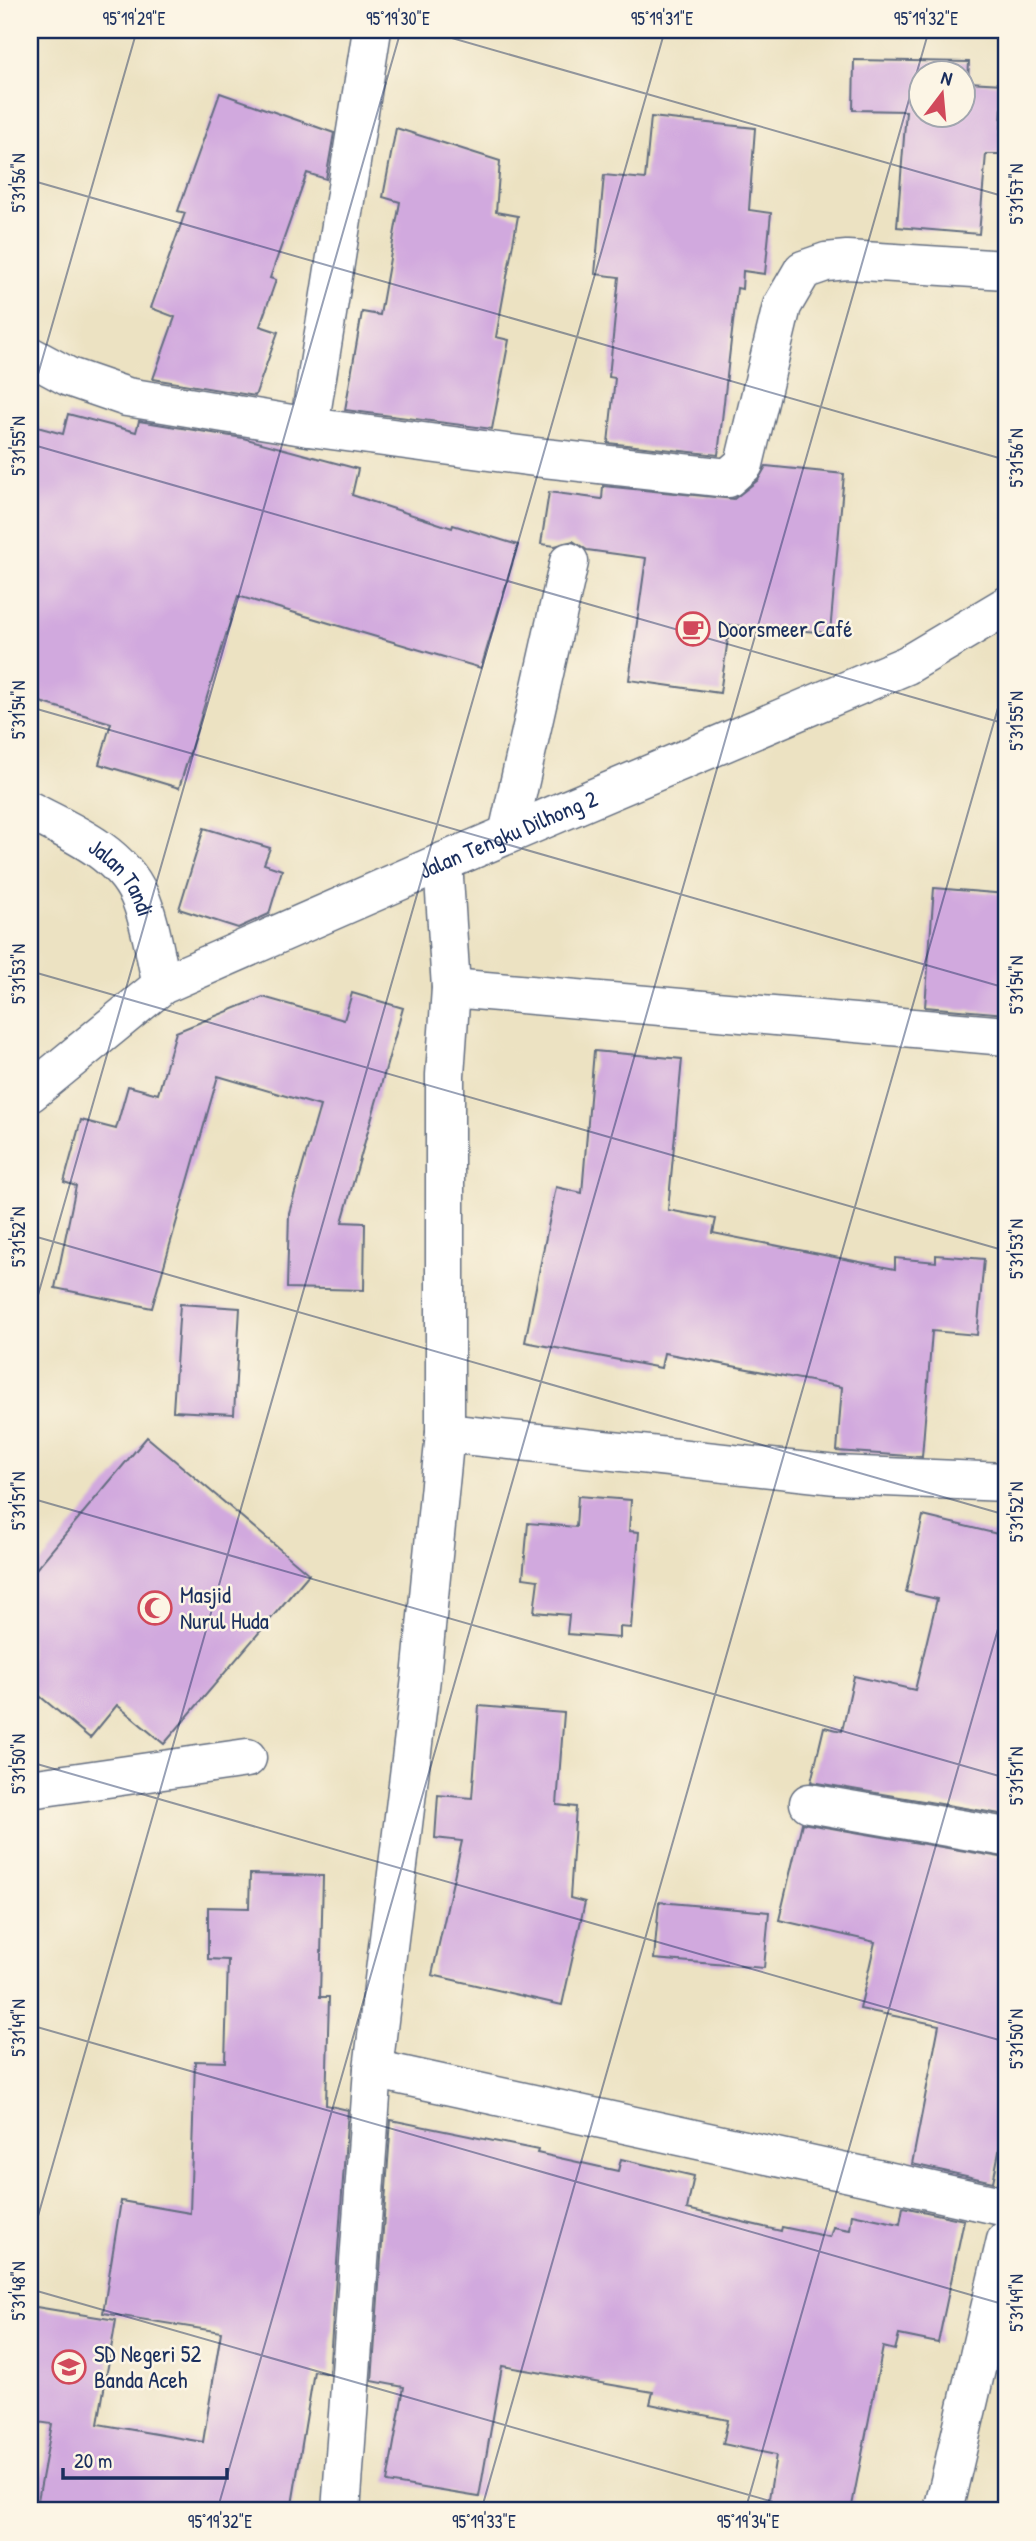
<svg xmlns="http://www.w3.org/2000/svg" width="1036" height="2541" viewBox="0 0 1036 2541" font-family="'Patrick Hand',sans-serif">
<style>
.building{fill:#d1a9de;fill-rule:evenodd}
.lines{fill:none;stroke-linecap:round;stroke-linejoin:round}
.minor-casing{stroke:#646e81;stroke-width:41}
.minor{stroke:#fff;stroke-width:38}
.ticks{fill:none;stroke:#1b2f5e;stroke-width:2;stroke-opacity:0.45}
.labels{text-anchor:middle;stroke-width:5;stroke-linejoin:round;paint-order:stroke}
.poi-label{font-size:23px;fill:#1b2f5e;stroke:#fcf5e5;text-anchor:start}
.street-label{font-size:23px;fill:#1b2f5e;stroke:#fcf5e5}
.neatline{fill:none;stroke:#1b2f5e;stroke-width:2.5}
.ticks-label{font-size:18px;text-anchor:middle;fill:#1b2f5e}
</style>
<rect width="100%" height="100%" fill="#fcf5e5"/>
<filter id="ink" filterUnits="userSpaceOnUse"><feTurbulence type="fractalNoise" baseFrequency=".0143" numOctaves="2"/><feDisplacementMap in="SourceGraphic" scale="14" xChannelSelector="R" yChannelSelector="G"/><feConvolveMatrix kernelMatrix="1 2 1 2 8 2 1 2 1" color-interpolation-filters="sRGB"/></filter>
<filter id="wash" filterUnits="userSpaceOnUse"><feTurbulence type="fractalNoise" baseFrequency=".00686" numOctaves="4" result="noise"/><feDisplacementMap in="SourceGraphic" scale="28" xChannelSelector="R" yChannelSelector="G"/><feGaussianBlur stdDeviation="1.57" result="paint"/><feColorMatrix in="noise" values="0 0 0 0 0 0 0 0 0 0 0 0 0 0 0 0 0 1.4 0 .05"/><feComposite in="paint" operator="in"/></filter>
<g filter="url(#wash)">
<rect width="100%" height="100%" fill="#ece2c2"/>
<g id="blocks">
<g class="building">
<path d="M 854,60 L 969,62 L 968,82 L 1003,84 L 1000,154 L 986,154 L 979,234 L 897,227 L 906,111 L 853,110 ZM 920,74 L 962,74 L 962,116 L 920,116 Z"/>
<path d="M 220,93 L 334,133 L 326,179 L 307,173 L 270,278 L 276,280 L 260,326 L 278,332 L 255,396 L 153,379 L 175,317 L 151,308 L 185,213 L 178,211 Z"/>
<path d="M 651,117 L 755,128 L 749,210 L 771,213 L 765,274 L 743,271 L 742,289 L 737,288 L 718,455 L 608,443 L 615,378 L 609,377 L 619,277 L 595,274 L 604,175 L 645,179 Z"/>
<path d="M 396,128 L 500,161 L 496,212 L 518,216 L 496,337 L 509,340 L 492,429 L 345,410 L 362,312 L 380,315 L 400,202 L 383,197 Z"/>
<path d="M 68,414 L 136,432 L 139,421 L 243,438 L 358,469 L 352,495 L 452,528 L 453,525 L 518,545 L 481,668 L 238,596 L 179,788 L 99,764 L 111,723 L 30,699 L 30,425 L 63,434 Z"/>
<path d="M 766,466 L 844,474 L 830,633 L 730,625 L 720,693 L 629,680 L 646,558 L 587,550 L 573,541 L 555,546 L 541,544 L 549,492 L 602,499 L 603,486 L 734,499 L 758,480 Z"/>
<path d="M 204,828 L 270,848 L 264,864 L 282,870 L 269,914 L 238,928 L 179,909 Z"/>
<path d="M 934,888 L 1006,894 L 1006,1014 L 925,1007 Z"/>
<path d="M 352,993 L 403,1008 L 342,1222 L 365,1223 L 364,1290 L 287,1288 L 289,1213 L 320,1106 L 218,1076 L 152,1308 L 55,1288 L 76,1186 L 64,1182 L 81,1120 L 116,1129 L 128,1086 L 158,1094 L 176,1032 L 263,997 L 344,1020 Z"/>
<path d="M 594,1051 L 682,1059 L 668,1210 L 716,1219 L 713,1233 L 895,1269 L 895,1258 L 936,1262 L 936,1255 L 984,1259 L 977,1335 L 932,1331 L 922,1457 L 837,1451 L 842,1387 L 664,1353 L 661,1368 L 525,1342 L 556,1187 L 582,1193 Z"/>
<path d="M 180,1304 L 240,1308 L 234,1414 L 173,1411 Z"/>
<path d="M 147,1437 L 309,1574 L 164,1744 L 117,1705 L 90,1738 L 30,1688 L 30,1576 Z"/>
<path d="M 578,1496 L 631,1500 L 629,1531 L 639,1532 L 631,1628 L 620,1627 L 620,1638 L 567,1634 L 569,1615 L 534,1612 L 538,1580 L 523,1578 L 528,1523 L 576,1527 Z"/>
<path d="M 923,1516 L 1006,1536 L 1006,1815 L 811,1782 L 824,1727 L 842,1731 L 854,1676 L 915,1690 L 937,1599 L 906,1592 Z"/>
<path d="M 479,1706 L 564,1713 L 557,1805 L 576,1807 L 570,1898 L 585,1902 L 562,2005 L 432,1975 L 462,1841 L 435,1838 L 438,1795 L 472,1798 Z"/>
<path d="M 802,1823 L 1006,1858 L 1006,2116 L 993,2182 L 912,2164 L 939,2025 L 860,2009 L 875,1942 L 779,1920 Z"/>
<path d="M 250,1874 L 323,1876 L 320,1997 L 329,1997 L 326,2105 L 348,2110 L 329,2374 L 314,2371 L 291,2511 L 36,2511 L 52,2424 L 30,2421 L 30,2306 L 116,2320 L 98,2424 L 203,2442 L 221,2332 L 103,2313 L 121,2201 L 190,2213 L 195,2061 L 225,2062 L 228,1960 L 208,1959 L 208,1907 L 249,1908 Z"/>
<path d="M 659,1902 L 769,1912 L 764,1968 L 654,1959 Z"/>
<path d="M 391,2120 L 538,2150 L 537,2153 L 618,2171 L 621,2159 L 694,2176 L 687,2209 L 781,2231 L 782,2227 L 830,2237 L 833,2227 L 850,2230 L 852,2214 L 900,2224 L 903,2207 L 964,2220 L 938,2343 L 899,2335 L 895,2350 L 883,2347 L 851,2511 L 767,2511 L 776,2455 L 723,2444 L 728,2420 L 650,2404 L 653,2392 L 502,2366 L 479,2497 L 387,2482 L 404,2387 L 372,2381 Z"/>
</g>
</g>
</g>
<g filter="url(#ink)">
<use href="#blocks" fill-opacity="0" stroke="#646e81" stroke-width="2"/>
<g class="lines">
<defs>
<g id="minor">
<path d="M 30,356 L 69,377 L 127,397 L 309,427 L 535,457 L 728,478 L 744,464 L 782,306 L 803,270 L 826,262 L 847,260 L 1006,270"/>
<path d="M 309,427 L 372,30"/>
<path id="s1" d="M 30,811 C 69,831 120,852 139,895 C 151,922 155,956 162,985"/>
<path d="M 508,834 L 569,562"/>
<path d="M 451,988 L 1006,1036"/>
<path id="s2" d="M 30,1093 L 162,985 L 443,862 L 907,665 L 1006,606"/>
<path d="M 445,1433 L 836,1475 L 1006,1482"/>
<path d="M 30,1789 L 247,1758"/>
<path d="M 809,1803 L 1006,1837"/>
<path d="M 373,2069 L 1006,2207"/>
<path d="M 341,2511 L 373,2069 L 421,1678 L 445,1433 L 445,1075 L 451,988 L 443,862"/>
<path d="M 943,2511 L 1006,2240"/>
</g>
</defs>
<use href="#minor" class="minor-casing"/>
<use href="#minor" class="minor"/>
</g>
</g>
<path class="ticks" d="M 424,30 L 1006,197M 30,180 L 1006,460M 30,402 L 137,30M 30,444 L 1006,724M 30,707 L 1006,988M 30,971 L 1006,1251M 30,1235 L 1006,1515M 30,1323 L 401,30M 30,1498 L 1006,1778M 30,1762 L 1006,2042M 30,2025 L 1006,2305M 30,2244 L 665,30M 30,2289 L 805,2511M 217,2511 L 929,30M 481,2511 L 1006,680M 745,2511 L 1006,1601"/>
<defs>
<symbol id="cafe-ring" viewBox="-11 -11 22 22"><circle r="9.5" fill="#fcf5e5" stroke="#d1495b" stroke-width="1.5"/><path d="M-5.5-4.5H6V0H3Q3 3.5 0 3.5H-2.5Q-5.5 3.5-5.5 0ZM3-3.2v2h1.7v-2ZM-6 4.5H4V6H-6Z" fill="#d1495b"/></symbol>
<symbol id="mosque-ring" viewBox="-11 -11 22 22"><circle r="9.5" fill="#fcf5e5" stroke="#d1495b" stroke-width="1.5"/><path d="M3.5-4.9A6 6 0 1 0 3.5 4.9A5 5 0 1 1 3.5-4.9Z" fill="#d1495b"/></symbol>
<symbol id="school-ring" viewBox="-11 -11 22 22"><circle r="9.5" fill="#fcf5e5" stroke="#d1495b" stroke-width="1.5"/><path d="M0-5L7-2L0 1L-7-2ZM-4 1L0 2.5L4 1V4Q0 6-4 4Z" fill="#d1495b"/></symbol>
</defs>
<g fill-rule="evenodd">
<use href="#cafe-ring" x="674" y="610" width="38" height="38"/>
<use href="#mosque-ring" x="136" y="1589" width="38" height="38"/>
<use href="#school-ring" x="50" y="2348" width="38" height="38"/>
</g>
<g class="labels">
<g class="poi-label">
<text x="718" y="637">Doorsmeer Café</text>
<text x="180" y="1603">Masjid<tspan x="180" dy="26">Nurul Huda</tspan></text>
<text x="94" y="2362">SD Negeri 52<tspan x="94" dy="26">Banda Aceh</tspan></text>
</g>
<g class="street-label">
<text dy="8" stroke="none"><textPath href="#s2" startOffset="548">Jalan Tengku Dilhong 2</textPath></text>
<text dy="8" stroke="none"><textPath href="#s1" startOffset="116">Jalan Tandi</textPath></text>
</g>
</g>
<rect width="1036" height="2541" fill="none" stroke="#fcf5e5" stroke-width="77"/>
<g transform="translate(942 94) rotate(16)"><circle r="33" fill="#fcf5e5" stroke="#a2a6af" stroke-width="2"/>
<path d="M0-5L12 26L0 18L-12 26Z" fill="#d1495b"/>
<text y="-10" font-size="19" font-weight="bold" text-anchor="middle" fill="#1b2f5e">N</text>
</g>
<path d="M63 2468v10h164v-10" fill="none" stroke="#1b2f5e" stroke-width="3.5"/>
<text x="74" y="2468" font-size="21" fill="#1b2f5e" stroke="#fcf5e5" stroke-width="5" paint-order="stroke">20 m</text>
<rect x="38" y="38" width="960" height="2464" class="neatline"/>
<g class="ticks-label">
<text x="134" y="25">95°19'29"E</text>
<text x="398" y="25">95°19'30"E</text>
<text x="662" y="25">95°19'31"E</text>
<text x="926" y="25">95°19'32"E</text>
<text transform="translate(19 183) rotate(-90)" y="6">5°31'56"N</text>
<text transform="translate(1017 194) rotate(-90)" y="6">5°31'57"N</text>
<text transform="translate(19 446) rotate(-90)" y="6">5°31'55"N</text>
<text transform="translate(1017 458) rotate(-90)" y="6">5°31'56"N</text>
<text transform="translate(19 710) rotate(-90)" y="6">5°31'54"N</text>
<text transform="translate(1017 721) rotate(-90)" y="6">5°31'55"N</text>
<text transform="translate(19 974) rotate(-90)" y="6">5°31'53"N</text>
<text transform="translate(1017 985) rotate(-90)" y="6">5°31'54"N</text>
<text transform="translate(19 1237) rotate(-90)" y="6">5°31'52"N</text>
<text transform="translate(1017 1249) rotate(-90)" y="6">5°31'53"N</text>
<text transform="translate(19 1501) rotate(-90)" y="6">5°31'51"N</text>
<text transform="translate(1017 1512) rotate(-90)" y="6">5°31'52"N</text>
<text transform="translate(19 1764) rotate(-90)" y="6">5°31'50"N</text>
<text transform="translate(1017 1776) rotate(-90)" y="6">5°31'51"N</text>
<text transform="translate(19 2028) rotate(-90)" y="6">5°31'49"N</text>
<text transform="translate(1017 2039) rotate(-90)" y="6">5°31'50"N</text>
<text transform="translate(19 2291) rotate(-90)" y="6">5°31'48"N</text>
<text transform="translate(1017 2303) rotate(-90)" y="6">5°31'49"N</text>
<text x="220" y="2528">95°19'32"E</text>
<text x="484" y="2528">95°19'33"E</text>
<text x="748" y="2528">95°19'34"E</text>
</g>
</svg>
